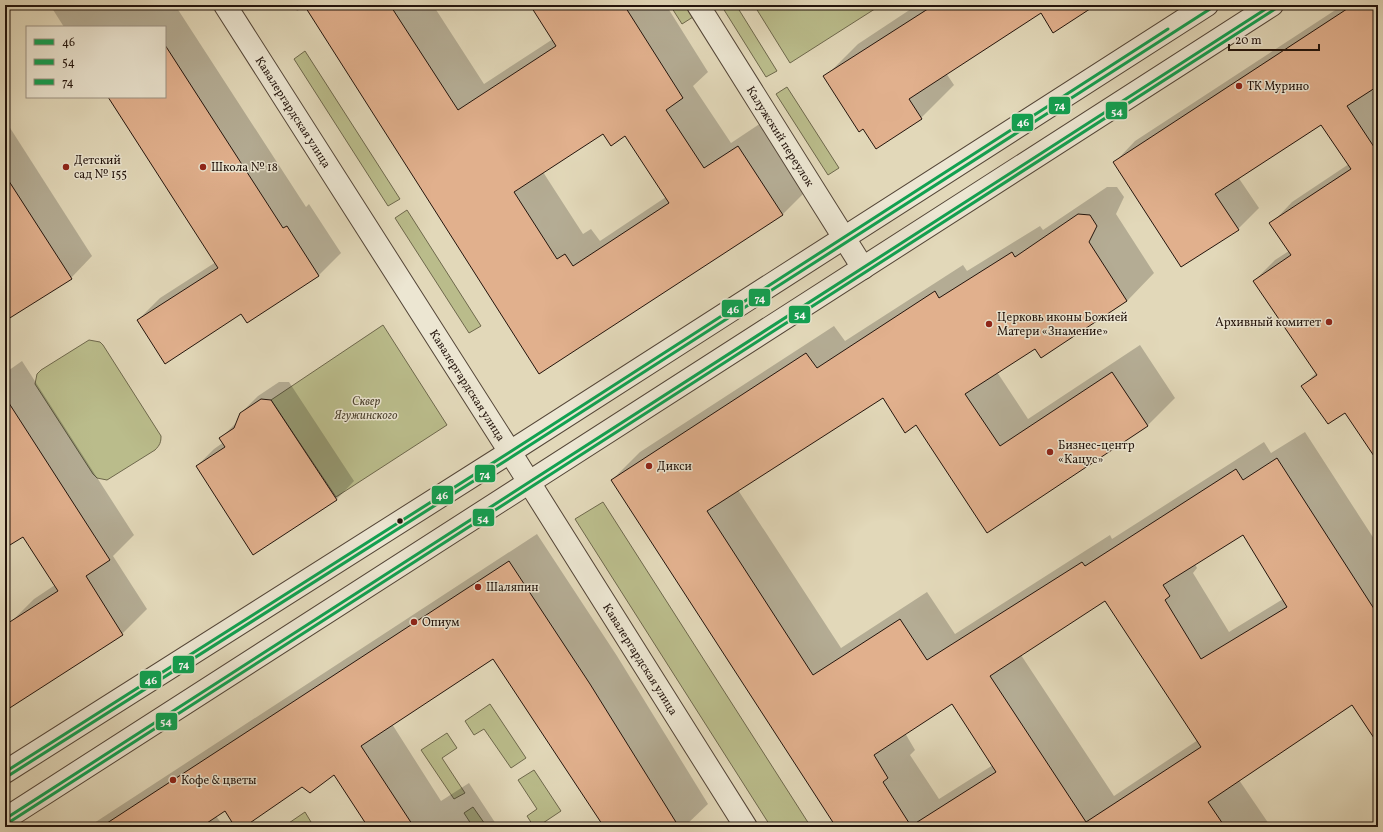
<svg xmlns="http://www.w3.org/2000/svg" width="1383" height="832" viewBox="0 0 1383 832" font-family="Vollkorn,serif">
<style>
.green{fill:#babc8b;stroke:#6e684c}
.shadow{fill:#0003;fill-rule:evenodd}
.building{fill:#e1b08d;stroke:#23140c;fill-rule:evenodd}
.lines{fill:none;stroke-linecap:round;stroke-linejoin:round}
.minor-casing{stroke:#534537;stroke-width:24}
.tertiary-casing{stroke:#534537;stroke-width:24}
.minor{stroke:#ece6d2;stroke-width:22}
.tertiary{stroke:#ece6d2;stroke-width:22}
.bus-1-casing{stroke:#ece6d2;stroke-width:6}
.bus-2-casing{stroke:#ece6d2;stroke-width:6}
.bus-3-casing{stroke:#ece6d2;stroke-width:6}
.bus-1{stroke:#11a151;stroke-width:3}
.bus-2{stroke:#11a151;stroke-width:3}
.bus-3{stroke:#11a151;stroke-width:3}
.poi-dot{fill:#8f2418;stroke:#ece6d2;stroke-width:1.5}
.bus-dot{fill:#23140c;stroke:#ece6d2;stroke-width:1.5}
.labels{text-anchor:middle;stroke-width:3;stroke-linejoin:round;paint-order:stroke}
.poi-label{font-size:12px;fill:#23140c;stroke:#ece6d2;text-anchor:start}
.street-label{font-size:12px;fill:#23140c;stroke:#ece6d2}
.park-label{font-size:12px;font-style:italic;fill:#504632;stroke:#ece6d2}
.line-badge{stroke:#ece6d2;stroke-width:1.5}
.badge-label{font-size:11px;text-anchor:middle;font-weight:bold;fill:#fff}
</style>
<rect width="100%" height="100%" fill="#e2d8b9"/>
<filter id="stains"><feTurbulence type="fractalNoise" baseFrequency=".005" numOctaves="4"/><feColorMatrix values="0 0 0 0 .2 0 0 0 0 .09 0 0 0 0 .02 0 0 0 .5 -.17"/></filter>
<radialGradient id="worn" r=".72"><stop offset=".6" stop-color="#630" stop-opacity="0"/><stop offset="1" stop-color="#630" stop-opacity=".3"/></radialGradient>
<g class="green">
<path d="M 670,5 L 685,5 L 693,17 L 682,24 Z"/>
<path d="M 721,5 L 736,5 L 777,71 L 766,77 Z"/>
<path d="M 754,5 L 881,5 L 790,63 Z"/>
<path d="M 305,51 L 400,199 L 388,206 L 294,59 Z"/>
<path d="M 787,87 L 839,168 L 828,175 L 776,94 Z"/>
<path d="M 407,210 L 481,326 L 469,333 L 395,218 Z"/>
<path d="M 383,325 L 447,425 L 336,497 L 271,400 Z"/>
<path d="M 89,340 L 100,342 L 103,345 L 161,436 C 161,442 160,445 155,450 L 107,480 L 97,478 L 93,474 L 35,384 L 37,374 L 41,370 Z"/>
<path d="M 603,502 L 809,824 L 804,827 L 771,827 L 575,519 Z"/>
<path d="M 490,704 L 526,758 L 511,768 L 484,729 L 474,735 L 465,721 Z"/>
<path d="M 447,733 L 457,748 L 442,758 L 465,793 L 454,799 L 421,750 Z"/>
<path d="M 534,770 L 561,811 L 537,827 L 534,827 L 527,816 L 537,809 L 518,780 Z"/>
<path d="M 473,807 L 487,827 L 473,827 L 464,813 Z"/>
<path d="M 305,812 L 314,827 L 283,827 Z"/>
</g>
<g class="shadow">
<path d="M 50,5 L 175,5 L 306,207 L 309,204 L 341,253 L 319,275 L 247,322 L 241,313 L 138,320 L 160,298 L 216,262 L 109,97 L 165,97 L 165,27 L 64,27 Z"/>
<path d="M 293,5 L 433,5 L 484,84 L 553,39 L 531,5 L 666,5 L 708,72 L 693,86 L 731,143 L 764,121 L 809,188 L 783,214 L 539,373 L 306,6 L 297,11 ZM 603,132 L 626,135 L 666,197 L 600,241 L 591,229 L 583,234 L 543,172 Z"/>
<path d="M 917,5 L 1094,5 L 1041,12 L 946,73 L 954,85 L 921,118 L 863,128 L 825,77 L 858,44 Z"/>
<path d="M 1343,5 L 1378,5 L 1378,84 L 1371,89 L 1378,100 L 1378,461 L 1345,412 L 1303,386 L 1317,372 L 1254,281 L 1275,260 L 1289,251 L 1271,224 L 1292,202 L 1349,164 L 1321,124 L 1238,177 L 1259,208 L 1238,229 L 1114,163 L 1135,141 Z"/>
<path d="M 5,120 L 92,256 L 71,278 L 5,320 Z"/>
<path d="M 1107,187 L 1117,187 L 1124,197 L 1116,214 L 1154,273 L 1127,301 L 1041,357 L 1035,348 L 997,372 L 1028,419 L 1140,345 L 1175,398 L 1147,426 L 988,531 L 917,424 L 883,396 L 738,490 L 841,648 L 927,592 L 955,634 L 1110,535 L 1112,539 L 1264,442 L 1271,453 L 1305,432 L 1378,545 L 1378,742 L 1353,704 L 1239,780 L 1271,827 L 837,827 L 612,480 L 640,452 L 834,326 L 845,341 L 963,265 L 967,271 L 1040,226 L 1043,230 ZM 1243,534 L 1283,599 L 1229,632 L 1193,573 L 1197,568 L 1195,564 ZM 1105,599 L 1198,740 L 1114,796 L 1021,655 ZM 953,702 L 993,765 L 939,799 L 910,755 L 915,750 L 905,733 Z"/>
<path d="M 22,361 L 134,535 L 113,556 L 147,609 L 122,634 L 5,710 L 5,626 L 11,622 L 34,599 L 55,585 L 23,535 L 5,547 L 5,373 Z"/>
<path d="M 279,382 L 289,382 L 354,481 L 337,499 L 253,554 L 197,466 L 214,449 L 224,442 L 221,438 L 238,421 L 240,414 L 258,396 Z"/>
<path d="M 537,534 L 617,656 L 708,804 L 684,827 L 593,827 L 601,822 L 494,657 L 392,724 L 441,801 L 469,783 L 498,827 L 369,827 L 334,773 L 302,786 L 242,827 L 236,827 L 225,810 L 216,816 L 224,827 L 88,827 Z"/>
</g>
<g class="building">
<path d="M 304,5 L 390,5 L 458,110 L 556,46 L 530,5 L 624,5 L 683,98 L 666,110 L 704,168 L 738,146 L 783,215 L 539,374 ZM 603,134 L 611,146 L 625,136 L 669,203 L 573,266 L 565,254 L 557,259 L 514,192 Z"/>
<path d="M 934,5 L 1096,5 L 1053,33 L 1041,13 L 909,99 L 922,119 L 876,149 L 863,129 L 859,132 L 823,76 Z"/>
<path d="M 1353,5 L 1378,5 L 1378,86 L 1347,106 L 1378,153 L 1378,462 L 1345,413 L 1328,424 L 1301,386 L 1317,375 L 1253,281 L 1291,255 L 1269,223 L 1351,169 L 1321,125 L 1215,194 L 1239,230 L 1181,267 L 1113,162 Z"/>
<path d="M 165,45 L 283,228 L 287,226 L 319,276 L 247,323 L 241,314 L 165,364 L 137,320 L 218,268 L 108,97 L 165,97 Z"/>
<path d="M 5,175 L 72,279 L 5,321 Z"/>
<path d="M 1078,214 L 1090,215 L 1097,226 L 1089,242 L 1127,301 L 1041,358 L 1035,349 L 965,394 L 1000,446 L 1112,372 L 1148,426 L 987,533 L 916,425 L 905,433 L 883,398 L 707,511 L 813,675 L 900,619 L 927,660 L 1082,562 L 1085,566 L 1236,469 L 1243,480 L 1277,458 L 1378,615 L 1378,744 L 1352,705 L 1208,802 L 1225,827 L 836,827 L 611,480 L 806,353 L 817,368 L 935,291 L 939,298 L 1012,252 L 1015,257 ZM 1243,535 L 1287,607 L 1201,659 L 1165,600 L 1170,596 L 1163,585 ZM 1105,601 L 1201,747 L 1086,822 L 990,676 ZM 952,704 L 996,772 L 911,826 L 883,782 L 888,778 L 874,755 Z"/>
<path d="M 5,397 L 110,560 L 86,576 L 123,635 L 5,711 L 5,625 L 58,591 L 23,537 L 5,548 Z"/>
<path d="M 261,399 L 271,400 L 337,500 L 253,555 L 196,466 L 225,447 L 219,438 L 234,428 L 240,413 Z"/>
<path d="M 509,561 L 590,684 L 679,827 L 604,827 L 493,659 L 361,746 L 414,827 L 368,827 L 334,775 L 310,793 L 302,787 L 244,827 L 235,827 L 225,811 L 201,827 L 101,827 Z"/>
</g>
<g class="lines">
<defs>
<g id="minor">
<path id="s1" d="M 225,5 L 510,452 L 746,827"/>
<path id="s2" d="M 698,5 L 863,268"/>
</g>
<g id="tertiary">
<path d="M 5,772 L 510,452 L 1207,5"/>
<path d="M 5,819 L 1272,5"/>
</g>
</defs>
<use href="#minor" class="minor-casing"/>
<use href="#tertiary" class="tertiary-casing"/>
<use href="#minor" class="minor"/>
<use href="#tertiary" class="tertiary"/>
<defs>
<g id="bus-1">
<path d="M 5,772 L 510,452 L 1168,29"/>
<path d="M 5,819 L 1272,5"/>
</g>
<path id="bus-2" d="M 8,823 L 1275,9"/>
<path id="bus-3" d="M 8,776 L 513,456 L 1210,9"/>
</defs>
<use href="#bus-1" class="bus-1-casing"/>
<use href="#bus-2" class="bus-2-casing"/>
<use href="#bus-3" class="bus-3-casing"/>
<use href="#bus-1" class="bus-1"/>
<use href="#bus-2" class="bus-2"/>
<use href="#bus-3" class="bus-3"/>
</g>
<g class="poi-dot">
<circle cx="1239" cy="86" r="4"/>
<circle cx="66" cy="167" r="4"/>
<circle cx="203" cy="167" r="4"/>
<circle cx="1329" cy="322" r="4"/>
<circle cx="989" cy="324" r="4"/>
<circle cx="1050" cy="452" r="4"/>
<circle cx="649" cy="466" r="4"/>
<circle cx="478" cy="587" r="4"/>
<circle cx="414" cy="622" r="4"/>
<circle cx="173" cy="780" r="4"/>
</g>
<circle class="bus-dot" cx="400" cy="521" r="3.5"/>
<g class="labels">
<g class="poi-label">
<text x="1247" y="90">ТК Мурино</text>
<text x="74" y="164">Детский<tspan x="74" dy="14">сад № 155</tspan></text>
<text x="211" y="171">Школа № 18</text>
<text x="997" y="321">Церковь иконы Божией<tspan x="997" dy="14">Матери «Знамение»</tspan></text>
<text x="1321" y="326" text-anchor="end">Архивный комитет</text>
<text x="1058" y="449">Бизнес-центр<tspan x="1058" dy="14">«Кацус»</tspan></text>
<text x="657" y="470">Дикси</text>
<text x="486" y="591">Шаляпин</text>
<text x="422" y="626">Опиум</text>
<text x="181" y="784">Кофе &amp; цветы</text>
</g>
<g class="street-label">
<text dy="4" stroke="none"><textPath href="#s1" startOffset="127">Кавалергардская улица</textPath></text>
<text dy="4" stroke="none"><textPath href="#s2" startOffset="155">Калужский переулок</textPath></text>
<text dy="4" stroke="none"><textPath href="#s1" startOffset="451">Кавалергардская улица</textPath></text>
<text dy="4" stroke="none"><textPath href="#s1" startOffset="775">Кавалергардская улица</textPath></text>
</g>
<g class="park-label">
<text x="366" y="405">Сквер<tspan x="366" dy="14">Ягужинского</tspan></text>
</g>
</g>
<g class="line-badge">
<rect x="1048" y="96" width="23" height="19" rx="4" fill="#11a151"/>
<rect x="1105" y="101" width="23" height="19" rx="4" fill="#11a151"/>
<rect x="1011" y="113" width="23" height="19" rx="4" fill="#11a151"/>
<rect x="748" y="288" width="23" height="19" rx="4" fill="#11a151"/>
<rect x="721" y="299" width="23" height="19" rx="4" fill="#11a151"/>
<rect x="788" y="305" width="23" height="19" rx="4" fill="#11a151"/>
<rect x="474" y="464" width="22" height="19" rx="4" fill="#11a151"/>
<rect x="431" y="485" width="23" height="20" rx="4" fill="#11a151"/>
<rect x="472" y="508" width="23" height="19" rx="4" fill="#11a151"/>
<rect x="172" y="655" width="23" height="19" rx="4" fill="#11a151"/>
<rect x="139" y="670" width="23" height="19" rx="4" fill="#11a151"/>
<rect x="155" y="712" width="23" height="19" rx="4" fill="#11a151"/>
</g>
<g class="badge-label">
<text x="1060" y="109">74</text>
<text x="1117" y="115">54</text>
<text x="1023" y="126">46</text>
<text x="760" y="302">74</text>
<text x="733" y="313">46</text>
<text x="800" y="318">54</text>
<text x="485" y="478">74</text>
<text x="442" y="499">46</text>
<text x="483" y="522">54</text>
<text x="184" y="668">74</text>
<text x="151" y="684">46</text>
<text x="166" y="725">54</text>
</g>
<rect width="1383" height="832" fill="none" stroke="#e2d8b9" stroke-width="20"/>
<rect x="6" y="6" width="1371" height="820" fill="none" stroke="#23140c" stroke-width="2"/>
<rect x="10" y="10" width="1363" height="812" fill="none" stroke="#23140c"/>
<rect x="26" y="26" width="140" height="72" fill="#ece6d2" stroke="#9c9283"/>
<rect x="34" y="39" width="20" height="6" fill="#11a151" stroke="#9c9283"/>
<text x="62" y="46" font-size="12" fill="#23140c">46</text>
<rect x="34" y="59" width="20" height="6" fill="#11a151" stroke="#9c9283"/>
<text x="62" y="66" font-size="12" fill="#23140c">54</text>
<rect x="34" y="79" width="20" height="6" fill="#11a151" stroke="#9c9283"/>
<text x="62" y="86" font-size="12" fill="#23140c">74</text>
<path d="M1229 44v6h90v-6" fill="none" stroke="#23140c" stroke-width="2"/>
<text x="1235" y="44" font-size="12" fill="#23140c" stroke="#ece6d2" stroke-width="3" paint-order="stroke">20 m</text>
<rect width="100%" height="100%" filter="url(#stains)"/>
<rect width="100%" height="100%" fill="url(#worn)"/>
</svg>
